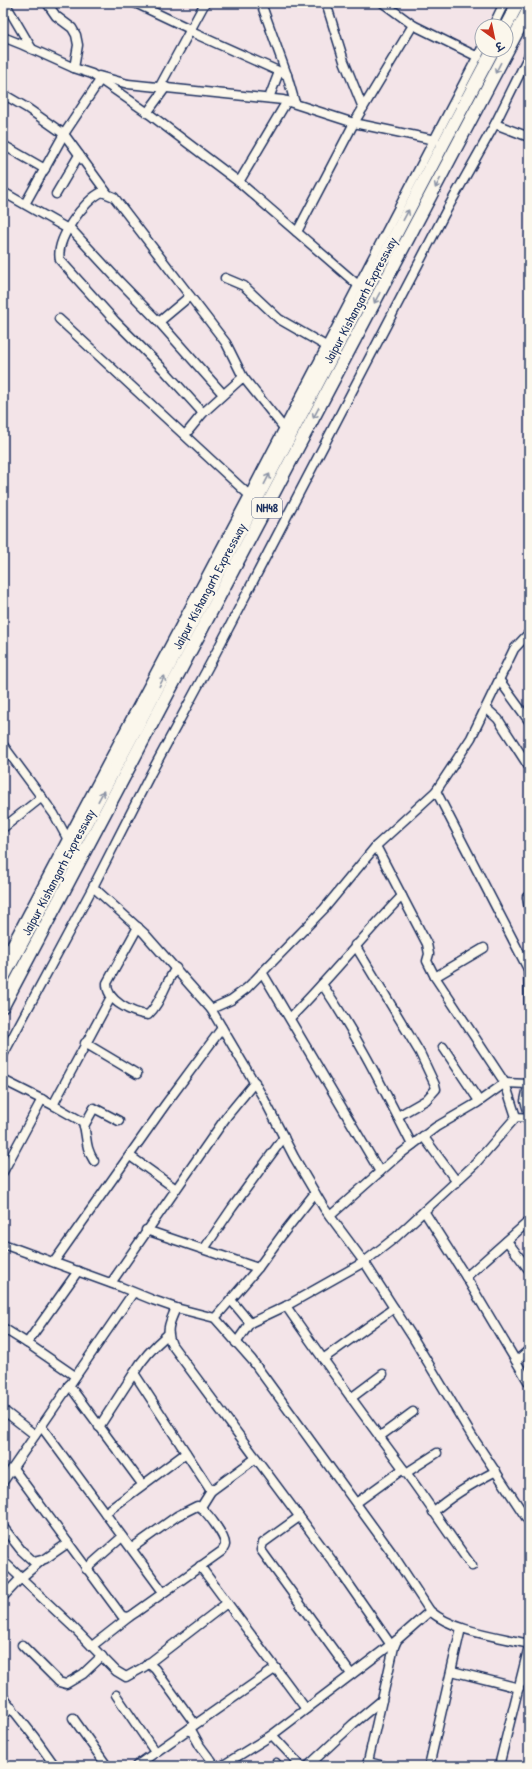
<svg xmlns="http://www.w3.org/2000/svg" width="532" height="1769" viewBox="0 0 532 1769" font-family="'Patrick Hand','Playpen Sans Deva',sans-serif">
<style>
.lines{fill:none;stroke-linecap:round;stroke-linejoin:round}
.minor-casing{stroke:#1b2f5e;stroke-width:11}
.highway-casing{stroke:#1b2f5e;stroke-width:15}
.minor{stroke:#fbf7ec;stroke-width:8}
.highway{stroke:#fbf7ec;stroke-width:12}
.oneway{stroke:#8b93a5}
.labels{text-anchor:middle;stroke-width:4;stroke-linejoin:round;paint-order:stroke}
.shield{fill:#fbf7ec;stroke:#5e6b89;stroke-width:1}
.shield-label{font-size:12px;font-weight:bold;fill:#1b2f5e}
.street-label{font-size:13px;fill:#1b2f5e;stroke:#fbf7ec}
</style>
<rect width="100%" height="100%" fill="#f3e4e8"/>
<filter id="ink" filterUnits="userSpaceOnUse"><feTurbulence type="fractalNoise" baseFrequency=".025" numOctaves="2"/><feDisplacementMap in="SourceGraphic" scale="8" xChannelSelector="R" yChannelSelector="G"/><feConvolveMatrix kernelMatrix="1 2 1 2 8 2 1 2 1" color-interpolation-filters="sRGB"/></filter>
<g filter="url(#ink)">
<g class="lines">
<defs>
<g id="minor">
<path d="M 5,3 L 32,49"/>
<path d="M 47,3 L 56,16 L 72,28 L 76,35 L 78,45 L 74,68"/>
<path d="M 135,3 L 190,29"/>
<path d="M 261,3 L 287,75 L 295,103"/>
<path d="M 326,3 L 344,61 L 363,108"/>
<path d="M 383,3 L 413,25 L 478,57"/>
<path d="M 493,26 L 504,3"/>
<path d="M 189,31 L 287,75"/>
<path d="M 3,37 L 23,45 L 74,68 L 92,74 L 148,113 L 239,182 L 358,285"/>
<path d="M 99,76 L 128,84 L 283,100 L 354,123 L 435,140"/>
<path d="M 160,86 L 205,3"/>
<path d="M 3,94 L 27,108 L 64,134 L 107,193"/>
<path d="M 269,98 L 279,72"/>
<path d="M 147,113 L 166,87"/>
<path d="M 495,124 L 529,137"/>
<path d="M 3,145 L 45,169"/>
<path d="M 239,182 L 287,101"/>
<path d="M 3,192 L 68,229"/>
<path d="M 56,194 L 79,155"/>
<path d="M 25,204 L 64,134 L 100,80"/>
<path d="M 69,227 L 119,281 L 159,322 L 223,394"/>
<path d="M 297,232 L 354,123 L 413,25"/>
<path d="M 225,278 L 244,286 L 279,319 L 326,346"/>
<path d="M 190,296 L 226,343 L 243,377"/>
<path d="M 59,319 L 249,495"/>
<path d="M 159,322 L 190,296 L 114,197 L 102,192 C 84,200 55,240 60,260 L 115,321 L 165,371 L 203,413"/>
<path d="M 185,435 L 203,413 L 243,377 L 284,428"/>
<path d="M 500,681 L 529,721"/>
<path d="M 486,708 L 498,719 L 529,767"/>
<path d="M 3,745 L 54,814 L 67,838"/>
<path d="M 436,791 L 471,738 L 514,649 L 529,633"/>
<path d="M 3,828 L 42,797"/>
<path d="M 376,846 L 427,944 L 429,954 L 427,961 L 435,977 L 505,1083 L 516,1117"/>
<path d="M 93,887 L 144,933 L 211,1009 L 231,1000 L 247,988 L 324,909 L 376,846 L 436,791 L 529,971"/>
<path d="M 529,896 L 527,897 L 529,909"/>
<path d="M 138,927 L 107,983 C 106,1001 132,1013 148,1015 C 161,1003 165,983 176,968"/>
<path d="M 355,945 L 420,1053 L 435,1085 L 436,1089 L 426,1100 L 398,1116"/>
<path d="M 3,960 L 249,495 L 482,48"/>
<path d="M 528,968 L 529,1005"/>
<path d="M 262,972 L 380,1172"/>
<path d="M 435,977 L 484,948"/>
<path d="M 322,984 C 357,1035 384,1090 412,1145"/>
<path d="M 211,1009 L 264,1099 L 294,1157 L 324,1208 L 367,1266 L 412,1336 L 472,1436 L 529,1522"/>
<path d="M 290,1018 C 329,979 363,936 402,896"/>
<path d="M 85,1043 L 137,1074"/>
<path d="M 443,1047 L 479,1101"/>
<path d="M 3,1055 L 93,887 L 151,773 L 211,662 L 445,213 L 495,124 L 529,55"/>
<path d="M 3,1080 L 53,1105 L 83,1122 C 88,1138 84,1145 94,1161"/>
<path d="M 529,1082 L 525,1101 L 529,1114"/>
<path d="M 53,1105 L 111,997"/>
<path d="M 84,1126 L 94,1108 L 119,1121"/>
<path d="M 423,1136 L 457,1182"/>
<path d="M 130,1156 L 176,1189"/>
<path d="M 3,1172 L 42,1099"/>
<path d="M 424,1211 L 466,1277 L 529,1383"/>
<path d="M 330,1216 L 399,1155 L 436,1127 L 477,1103 L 505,1083 L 528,1084"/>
<path d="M 146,1230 L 258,1268"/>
<path d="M 507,1241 L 529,1270"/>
<path d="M 3,1244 L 121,1287 L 153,1300 L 176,1308 L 215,1318 L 252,1360 L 392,1553 L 430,1611 C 455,1632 497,1636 529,1644"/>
<path d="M 204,1249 L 232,1208 L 284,1137"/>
<path d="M 54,1262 L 165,1105 L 222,1028"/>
<path d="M 466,1277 L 529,1221"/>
<path d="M 111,1283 L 227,1116 L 255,1082"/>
<path d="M 231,1300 L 250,1323"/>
<path d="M 286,1306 C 327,1366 370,1424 413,1482 C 433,1510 452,1539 472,1566"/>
<path d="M 176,1308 C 170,1322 165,1330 172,1345 L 339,1570 L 391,1645"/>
<path d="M 215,1318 L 258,1268 L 285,1231 L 315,1193"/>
<path d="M 3,1328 L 27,1343 L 78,1271"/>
<path d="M 167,1335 C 153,1347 143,1358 134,1373 L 211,1491"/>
<path d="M 27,1343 L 75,1376"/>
<path d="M 236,1343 L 250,1323 L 286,1306 L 364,1262 L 396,1237 L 475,1164 L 516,1117 L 529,1118"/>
<path d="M 323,1359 L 394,1308"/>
<path d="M 516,1361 L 529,1350"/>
<path d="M 69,1385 L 142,1484"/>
<path d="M 351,1398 L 383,1374"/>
<path d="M 3,1410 L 35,1435"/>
<path d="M 41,1426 L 163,1592"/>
<path d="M 99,1427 L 134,1373"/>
<path d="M 379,1437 L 413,1412"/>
<path d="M 13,1468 L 122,1616 L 129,1617 L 135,1613 L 222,1551 C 223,1549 225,1547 225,1545 C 226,1537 205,1508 197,1506 L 177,1516 L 132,1548"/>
<path d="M 406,1473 L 437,1453"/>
<path d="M 3,1482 L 133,1293"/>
<path d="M 356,1503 L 403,1469"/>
<path d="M 201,1507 L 211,1491 L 256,1458"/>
<path d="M 433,1512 C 452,1495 473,1483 496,1471"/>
<path d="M 105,1513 L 186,1453"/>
<path d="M 299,1517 L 263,1543 L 261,1550 L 351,1674"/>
<path d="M 3,1527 L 21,1550 L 34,1562 L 45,1559 L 68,1543"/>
<path d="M 3,1561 L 71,1625 L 116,1671 L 126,1677 L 144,1667 L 227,1603"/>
<path d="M 200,1566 L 306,1709"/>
<path d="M 86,1569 L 122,1537"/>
<path d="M 3,1597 L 21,1578 L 41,1561"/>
<path d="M 22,1645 L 59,1682 L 66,1684 L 83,1674 L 102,1656"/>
<path d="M 92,1646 L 129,1617"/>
<path d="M 148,1663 L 155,1669 L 195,1724"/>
<path d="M 452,1671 L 519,1688"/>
<path d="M 521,1681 L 529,1682"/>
<path d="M 116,1695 L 155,1752"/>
<path d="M 3,1697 L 35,1738 L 55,1766"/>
<path d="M 3,1716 L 12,1707"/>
<path d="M 73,1718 L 107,1766"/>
<path d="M 190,1728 L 200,1746 L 215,1766"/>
<path d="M 272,1735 L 301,1766"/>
<path d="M 3,1761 L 6,1766"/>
<path d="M 368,1762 L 384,1766"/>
<path d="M 276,1763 L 278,1766"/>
<path d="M 136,1766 L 276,1668"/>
<path d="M 222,1766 L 272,1735 L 397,1640"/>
<path d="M 308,1766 L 353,1724 L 382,1700"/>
<path d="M 367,1766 L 394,1647 L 397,1640 L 430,1611"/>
<path d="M 429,1766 L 461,1628"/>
<path d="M 499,1766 L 529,1646"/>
</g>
<g id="highway">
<path d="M 506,26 L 518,3"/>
<path d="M 3,978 C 169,670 329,359 493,50"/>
<path d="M 3,1006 L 529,9"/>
</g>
</defs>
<use href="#minor" class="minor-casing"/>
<use href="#highway" class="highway-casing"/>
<use href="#minor" class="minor"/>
<use href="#highway" class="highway"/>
</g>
<defs><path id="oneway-shaft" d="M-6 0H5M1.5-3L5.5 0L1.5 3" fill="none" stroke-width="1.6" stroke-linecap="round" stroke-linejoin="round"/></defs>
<g class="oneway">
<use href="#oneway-shaft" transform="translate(498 68) rotate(117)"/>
<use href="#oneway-shaft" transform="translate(438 183) rotate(118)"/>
<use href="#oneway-shaft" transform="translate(406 215) rotate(-62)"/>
<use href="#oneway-shaft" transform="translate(377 298) rotate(118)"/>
<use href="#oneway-shaft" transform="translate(316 413) rotate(118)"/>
<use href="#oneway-shaft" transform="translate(267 479) rotate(-63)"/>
<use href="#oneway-shaft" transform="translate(162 681) rotate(-62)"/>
<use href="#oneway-shaft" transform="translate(101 796) rotate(-62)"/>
</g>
</g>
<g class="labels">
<rect class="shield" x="252" y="498" width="30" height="20" rx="3"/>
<g class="shield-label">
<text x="267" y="512">NH48</text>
</g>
<g class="street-label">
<text transform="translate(360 300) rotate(-62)" y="5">Jaipur Kishangarh Expressway</text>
<text transform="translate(209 586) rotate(-62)" y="5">Jaipur Kishangarh Expressway</text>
<text transform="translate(58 872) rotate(-62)" y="5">Jaipur Kishangarh Expressway</text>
</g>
</g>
<rect width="532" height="1769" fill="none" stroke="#fbf7ec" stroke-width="16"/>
<rect x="8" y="8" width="516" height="1753" fill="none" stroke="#1b2f5e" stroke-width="1.5" filter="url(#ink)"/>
<g transform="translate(494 38) rotate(147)"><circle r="19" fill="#fbf7ec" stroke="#a1a7b3"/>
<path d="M0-3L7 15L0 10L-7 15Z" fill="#c8321e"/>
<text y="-6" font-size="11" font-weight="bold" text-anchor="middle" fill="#1b2f5e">उ</text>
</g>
</svg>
